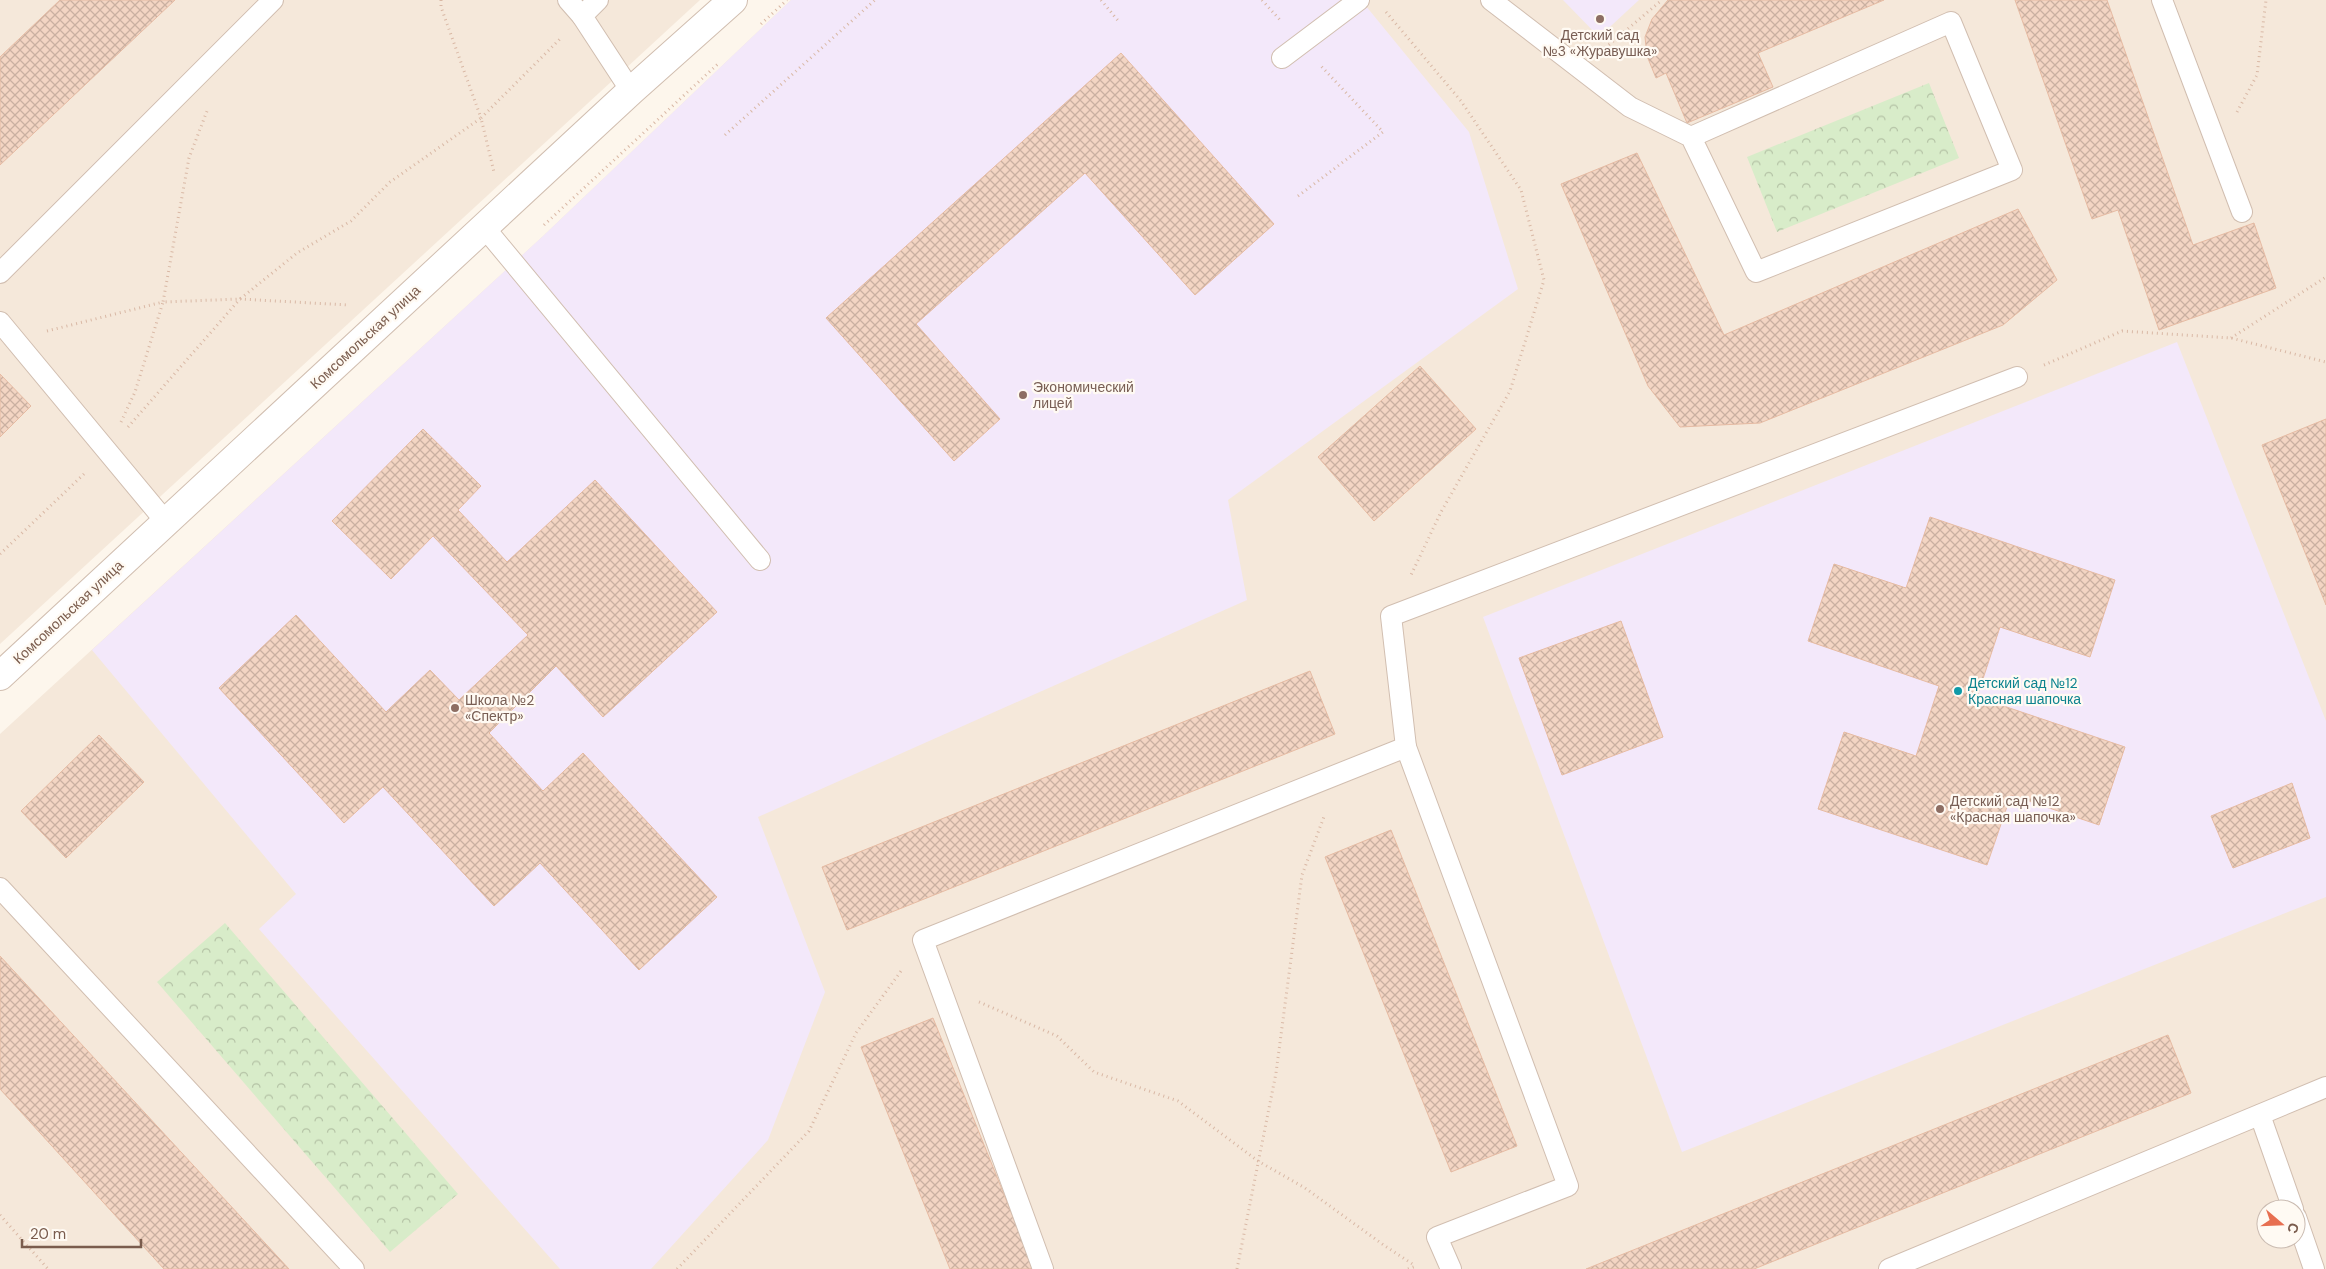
<svg xmlns="http://www.w3.org/2000/svg" width="2326" height="1269" viewBox="0 0 2326 1269" font-family="'DM Sans',sans-serif">
<style>
.residential{fill:#f5e8da;fill-rule:evenodd}
.education{fill:#f3e8fa}
.park{fill:url(#park-crowns)}
.building{fill:url(#building-cross-hatch);stroke:#e6bba3}
.lines{fill:none;stroke-linecap:round;stroke-linejoin:round}
.service-casing{stroke:#d1beb0;stroke-width:22}
.tertiary-casing{stroke:#d1beb0;stroke-width:30}
.path{stroke:#d9b8a5;stroke-width:3;stroke-dasharray:1 4;stroke-linecap:butt}
.service{stroke:#fff;stroke-width:20}
.tertiary{stroke:#fff;stroke-width:28}
.education-dot{fill:#8d6e63;stroke:#fffaf3;stroke-width:2}
.culture-dot{fill:#0f9aa8;stroke:#fffaf3;stroke-width:2}
.labels{text-anchor:middle;stroke-width:4.5;stroke-linejoin:round;paint-order:stroke}
.education-label{font-size:14px;fill:#785e54;stroke:#fffaf3;text-anchor:start}
.street-label{font-size:14px;fill:#7a5c4d;stroke:#fffaf3}
.culture-label{font-size:14px;fill:#0d838f;stroke:#fffaf3;text-anchor:start}
</style>
<defs>
<pattern id="park-crowns" width="20" height="18" patternUnits="userSpaceOnUse" patternTransform="scale(1.25)"><rect width="20" height="18" fill="#d8ecc9"/><path d="M2 6a3 3 0 1 1 6 0M12 15a3 3 0 1 1 6 0" fill="none" stroke="#b4c2a5"/></pattern>
<pattern id="building-cross-hatch" width="8" height="8" patternUnits="userSpaceOnUse" patternTransform="scale(1.25)"><rect width="8" height="8" fill="#f3d5c3"/><path d="M0 0l8 8M0 8l8-8" fill="none" stroke="#cab0a1"/></pattern>
</defs>
<rect width="100%" height="100%" fill="#fdf6ec"/>
<g class="residential">
<path d="M 0,0 L 700,0 L 0,644 Z"/>
<path d="M 791,0 L 2326,0 L 2326,1269 L 0,1269 L 0,734 L 542,237 ZM 2266,1209 L 2296,1209 L 2296,1239 L 2266,1239 Z"/>
</g>
<g class="education">
<path d="M 791,0 L 1361,0 L 1469,132 L 1518,289 L 1228,500 L 1247,600 L 758,817 L 825,992 L 768,1140 L 651,1269 L 560,1269 L 259,929 L 296,894 L 92,650 L 542,237 Z"/>
<path d="M 1563,0 L 1639,0 L 1599,37 Z"/>
<path d="M 2177,342 L 2326,721 L 2326,897 L 1682,1152 L 1483,617 Z"/>
</g>
<g class="park">
<path d="M 1929,83 L 1959,158 L 1777,232 L 1747,157 Z"/>
<path d="M 225,923 L 458,1194 L 390,1252 L 157,982 Z"/>
</g>
<g class="building">
<path d="M 60,0 L 175,0 L 0,165 L 0,57 Z"/>
<path d="M 1668,0 L 1884,0 L 1758,53 L 1773,87 L 1687,123 L 1666,73 L 1656,78 L 1647,56 L 1645,37 L 1652,19 Z"/>
<path d="M 2015,0 L 2107,0 L 2193,245 L 2254,223 L 2276,288 L 2159,330 L 2118,210 L 2092,219 Z"/>
<path d="M 1121,53 L 1274,224 L 1195,295 L 1085,173 L 916,324 L 1000,419 L 954,461 L 826,318 Z"/>
<path d="M 1637,153 L 1724,335 L 2018,209 L 2057,280 L 2003,325 L 1760,423 L 1680,427 L 1648,386 L 1561,184 Z"/>
<path d="M 1420,366 L 1476,429 L 1374,521 L 1318,457 Z"/>
<path d="M 0,374 L 31,406 L 0,437 Z"/>
<path d="M 2326,419 L 2326,605 L 2262,445 Z"/>
<path d="M 423,429 L 481,486 L 458,510 L 507,562 L 595,480 L 717,612 L 603,717 L 556,666 L 489,733 L 543,791 L 583,753 L 717,897 L 639,970 L 540,863 L 494,906 L 383,787 L 344,823 L 219,688 L 296,615 L 386,712 L 430,670 L 459,700 L 528,635 L 433,536 L 391,579 L 332,521 Z"/>
<path d="M 1930,517 L 2115,580 L 2090,657 L 2000,627 L 1977,697 L 2125,747 L 2099,825 L 2011,795 L 1987,865 L 1818,809 L 1844,732 L 1916,756 L 1939,686 L 1808,641 L 1834,564 L 1906,588 Z"/>
<path d="M 1621,621 L 1663,737 L 1562,775 L 1519,658 Z"/>
<path d="M 1310,671 L 1335,734 L 847,930 L 822,867 Z"/>
<path d="M 99,735 L 144,782 L 66,858 L 21,811 Z"/>
<path d="M 2292,783 L 2310,838 L 2233,868 L 2211,816 Z"/>
<path d="M 1391,830 L 1517,1146 L 1451,1172 L 1325,857 Z"/>
<path d="M 0,956 L 289,1269 L 164,1269 L 0,1089 Z"/>
<path d="M 933,1018 L 1034,1269 L 950,1269 L 861,1047 Z"/>
<path d="M 2168,1035 L 2191,1093 L 1754,1269 L 1586,1269 Z"/>
</g>
<g class="lines">
<defs>
<g id="service">
<path d="M 568,0 L 582,16"/>
<path d="M 598,0 L 582,16 L 631,91"/>
<path d="M 1491,0 L 1630,107 L 1691,137 L 1756,272 L 2012,170 L 1951,22 L 1691,137"/>
<path d="M 2162,0 L 2242,212"/>
<path d="M 1282,58 L 1359,0"/>
<path d="M 484,227 L 760,560"/>
<path d="M 0,273 L 273,0"/>
<path d="M 0,322 L 166,522"/>
<path d="M 1406,747 L 1391,616 L 2017,377"/>
<path d="M 0,888 L 354,1269"/>
<path d="M 2260,1115 L 2293,1209"/>
<path d="M 2296,1217 L 2314,1269"/>
<path d="M 1043,1269 L 923,940 L 1406,747 L 1568,1186 L 1437,1237 L 1451,1269"/>
<path d="M 1889,1269 L 2326,1087"/>
</g>
<path id="tertiary" d="M 0,676 L 631,91 L 733,0"/>
</defs>
<use href="#service" class="service-casing"/>
<use href="#tertiary" class="tertiary-casing"/>
<g class="path">
<path d="M 441,0 L 441,7 L 481,118 L 560,39"/>
<path d="M 1101,0 L 1120,23"/>
<path d="M 1262,0 L 1280,20"/>
<path d="M 1386,12 L 1461,101 L 1521,190 L 1544,280 L 1510,391 L 1441,512 L 1411,575"/>
<path d="M 761,24 L 787,0"/>
<path d="M 1605,48 L 1662,0"/>
<path d="M 2237,112 L 2257,75 L 2266,0"/>
<path d="M 725,135 L 875,0"/>
<path d="M 1298,196 L 1383,132 L 1321,66"/>
<path d="M 544,225 L 720,62"/>
<path d="M 47,331 L 163,302 L 189,158 L 207,111"/>
<path d="M 2231,338 L 2326,277"/>
<path d="M 2044,365 L 2122,331 L 2231,338 L 2326,362"/>
<path d="M 121,422 L 135,392 L 163,302 L 240,299 L 297,253 L 351,221 L 390,182 L 481,118 L 494,172"/>
<path d="M 128,427 L 240,299 L 348,305"/>
<path d="M 0,554 L 85,473"/>
<path d="M 979,1002 L 1057,1036 L 1094,1072 L 1178,1101 L 1258,1161 L 1305,1188 L 1385,1246 L 1414,1265"/>
<path d="M 0,1215 L 48,1269"/>
<path d="M 677,1269 L 809,1131 L 856,1033 L 901,971"/>
<path d="M 1237,1269 L 1276,1073 L 1302,875 L 1325,814"/>
<path d="M 1408,1269 L 1416,1266"/>
</g>
<use href="#service" class="service"/>
<use href="#tertiary" class="tertiary"/>
</g>
<g class="education-dot">
<circle cx="1600" cy="19" r="5"/>
<circle cx="1023" cy="395" r="5"/>
<circle cx="455" cy="708" r="5"/>
<circle cx="1940" cy="809" r="5"/>
</g>
<circle class="culture-dot" cx="1958" cy="691" r="5"/>
<g class="labels">
<g class="education-label">
<text x="1600" y="40" text-anchor="middle">Детский сад<tspan x="1600" dy="16">№3 «Журавушка»</tspan></text>
<text x="1033" y="392">Экономический<tspan x="1033" dy="16">лицей</tspan></text>
<text x="465" y="705">Школа №2<tspan x="465" dy="16">«Спектр»</tspan></text>
<text x="1950" y="806">Детский сад №12<tspan x="1950" dy="16">«Красная шапочка»</tspan></text>
</g>
<g class="street-label">
<text transform="translate(365 337) rotate(-43)" y="5">Комсомольская улица</text>
<text transform="translate(68 612) rotate(-43)" y="5">Комсомольская улица</text>
</g>
<g class="culture-label">
<text x="1968" y="688">Детский сад №12<tspan x="1968" dy="16">Красная шапочка</tspan></text>
</g>
</g>
<g transform="translate(2281 1224) rotate(109)"><circle r="24" fill="#fffaf3" stroke="#cabbb1"/>
<path d="M0-4L9 19L0 12L-9 19Z" fill="#e76f51"/>
<text y="-8" font-size="14" font-weight="bold" text-anchor="middle" fill="#7a5c4d">С</text>
</g>
<path d="M22 1239v8h119v-8" fill="none" stroke="#7a5c4d" stroke-width="2.5"/>
<text x="30" y="1239" font-size="15" fill="#7a5c4d" stroke="#fffaf3" stroke-width="4" paint-order="stroke">20 m</text>
</svg>
